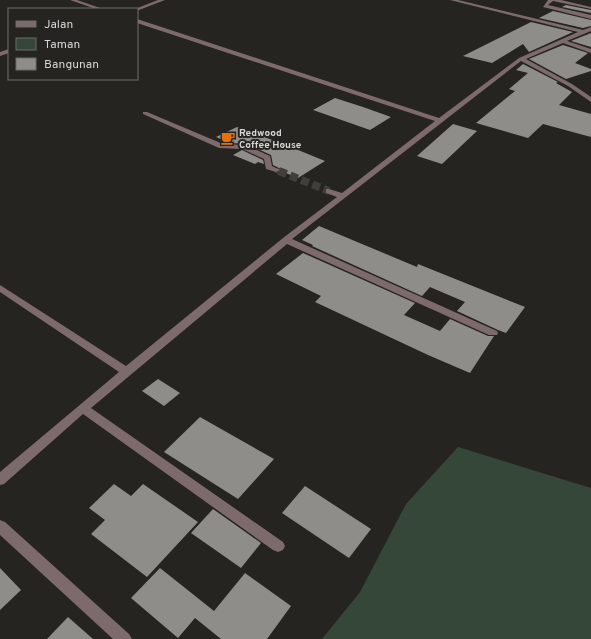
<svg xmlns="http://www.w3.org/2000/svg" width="591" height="639" viewBox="0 0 591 639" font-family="Overpass,sans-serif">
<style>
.green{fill:#354739}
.building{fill:#8f8d8a}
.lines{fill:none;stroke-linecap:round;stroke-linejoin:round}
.minor-tunnel-far1{stroke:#403f3c;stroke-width:6;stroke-dasharray:6 3.5;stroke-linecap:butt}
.minor-tunnel{stroke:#403f3c;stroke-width:8;stroke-dasharray:8 4;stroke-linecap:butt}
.minor{fill:#7c6a6d;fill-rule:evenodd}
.labels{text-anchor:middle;stroke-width:4;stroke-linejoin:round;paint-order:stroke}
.far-poi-label{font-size:10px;font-weight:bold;fill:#d8d7d5;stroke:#252421;text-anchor:start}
</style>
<rect width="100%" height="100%" fill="#252421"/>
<path class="green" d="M 458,447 L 591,488 L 591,639 L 322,639 L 360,592 L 406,504 Z"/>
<g class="building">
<path d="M 566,5 L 591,10 L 591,13 L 562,7 Z"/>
<path d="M 553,11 L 591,20 L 591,26 L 583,28 L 539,18 Z"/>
<path d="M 531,22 L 573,32 L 529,52 L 523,44 L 492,63 L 463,56 Z"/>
<path d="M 591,33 L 591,47 L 571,41 Z"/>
<path d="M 563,45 L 588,53 L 575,63 L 591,69 L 591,71 L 566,79 L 529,59 Z"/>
<path d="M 523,64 L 558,82 L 556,83 L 572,92 L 559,105 L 591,114 L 591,137 L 543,124 L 528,138 L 476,123 L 515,91 L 509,89 L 528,73 L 516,70 Z"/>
<path d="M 335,98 L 363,107 L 391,117 L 370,130 L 313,110 Z"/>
<path d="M 453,124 L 477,131 L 442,164 L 417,156 Z"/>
<path d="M 237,127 L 286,145 L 325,161 L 298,178 L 281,171 L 281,169 L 273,165 L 271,155 L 247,144 L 230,143 L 216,137 Z"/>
<path d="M 242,150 L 263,160 L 264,164 L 258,162 L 255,164 L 233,155 Z"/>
<path d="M 319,226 L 417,267 L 418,264 L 525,307 L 506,333 L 498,330 L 457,311 L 465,302 L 430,287 L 422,296 L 312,246 L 313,245 L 302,240 Z"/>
<path d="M 303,253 L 415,303 L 404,315 L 440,331 L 450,319 L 488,336 L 494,336 L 470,373 L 428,355 L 315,302 L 321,296 L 276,274 Z"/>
<path d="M 158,379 L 180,393 L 164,406 L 142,391 Z"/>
<path d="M 200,417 L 274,459 L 238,499 L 164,452 Z"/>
<path d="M 114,484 L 131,496 L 143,484 L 198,522 L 147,577 L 91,534 L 105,520 L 89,508 Z"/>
<path d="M 305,486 L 371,529 L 349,558 L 282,513 Z"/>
<path d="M 213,509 L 261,543 L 241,568 L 191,533 Z"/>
<path d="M 0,568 L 21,590 L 0,610 Z"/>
<path d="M 160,568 L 214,611 L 245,573 L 291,606 L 267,639 L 221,639 L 195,618 L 178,638 L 131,598 Z"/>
<path d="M 68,617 L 93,639 L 47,639 Z"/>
</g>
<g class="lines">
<path class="minor-tunnel-far1" d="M 276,170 L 281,172"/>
<path class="minor-tunnel" d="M 279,171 L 329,191"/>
<g class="minor">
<path d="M 70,0 L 77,0 L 103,9 L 96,9 Z"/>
<path d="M 158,0 L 165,0 L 139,10 L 135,9 Z"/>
<path d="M 450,0 L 458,0 L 583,30 L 591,27 L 591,31 L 567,41 L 591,49 L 591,53 L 563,43 L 526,59 L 572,84 L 591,97 L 591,102 L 568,86 L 521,61 L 292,239 L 497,331 L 498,333 L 497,335 L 489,335 L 287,244 L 91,408 L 283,542 L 285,546 L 283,550 L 278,552 L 273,550 L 83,414 L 4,484 L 0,485 L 0,472 L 119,372 L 0,292 L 0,285 L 126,366 L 283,238 L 337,197 L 326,193 L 326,189 L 329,189 L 342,193 L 435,121 L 137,23 L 137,19 L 439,118 L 519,58 L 578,32 Z"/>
<path d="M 548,0 L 561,0 L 591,7 L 591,9 L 553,1 L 548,5 L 591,15 L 591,19 L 543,7 Z"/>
<path d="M 9,49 L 9,53 L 0,56 L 0,52 Z"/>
<path d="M 143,112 L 147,112 L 223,144 L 246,145 L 270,156 L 272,166 L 280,170 L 276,172 L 266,169 L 264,159 L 242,149 L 219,148 L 143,114 Z"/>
<path d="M 0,520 L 5,522 L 129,634 L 132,639 L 113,639 L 0,535 Z"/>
</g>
</g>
<defs>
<symbol id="cafe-bare" viewBox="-9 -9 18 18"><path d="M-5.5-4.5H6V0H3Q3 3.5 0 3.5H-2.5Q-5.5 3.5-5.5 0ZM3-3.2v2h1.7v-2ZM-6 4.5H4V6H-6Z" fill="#e8710a" stroke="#252421" stroke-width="2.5" paint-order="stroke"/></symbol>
</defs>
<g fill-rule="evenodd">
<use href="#cafe-bare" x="218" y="128" width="20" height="20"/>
</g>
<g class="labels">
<g class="far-poi-label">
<text x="239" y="136">Redwood<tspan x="239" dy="12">Coffee House</tspan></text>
</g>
</g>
<rect x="8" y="8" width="130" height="72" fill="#252421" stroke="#6d6c69"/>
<rect x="16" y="21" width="20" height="6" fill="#7c6a6d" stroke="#6d6c69"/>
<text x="44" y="28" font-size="12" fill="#d8d7d5">Jalan</text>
<rect x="16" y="38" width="20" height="12" fill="#354739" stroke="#6d6c69"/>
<text x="44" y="48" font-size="12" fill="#d8d7d5">Taman</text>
<rect x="16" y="58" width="20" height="12" fill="#8f8d8a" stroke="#6d6c69"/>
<text x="44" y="68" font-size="12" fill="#d8d7d5">Bangunan</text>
</svg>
